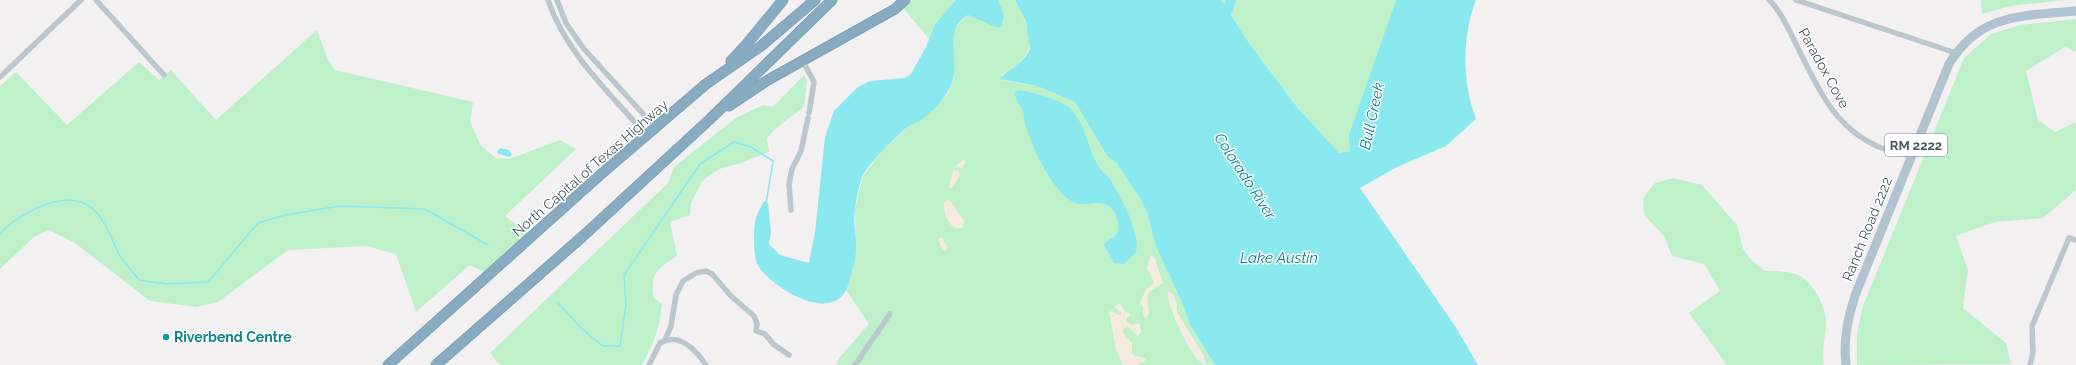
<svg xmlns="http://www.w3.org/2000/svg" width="2076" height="365" viewBox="0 0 2076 365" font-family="Raleway,sans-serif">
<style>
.green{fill:#bef1ca}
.sand{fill:#f4ebe1}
.water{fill:#8ae9ef}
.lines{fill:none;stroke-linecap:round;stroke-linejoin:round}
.stream{stroke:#8ae9ef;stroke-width:1.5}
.river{stroke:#8ae9ef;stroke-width:10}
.highway-casing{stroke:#7296ac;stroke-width:11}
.street{stroke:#bbc7cd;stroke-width:5.5}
.primary{stroke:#afc4d0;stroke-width:9}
.highway{stroke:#87abc0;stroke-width:10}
.culture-dot{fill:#0f9aa8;stroke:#fff;stroke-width:1.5}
.labels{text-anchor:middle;stroke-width:3;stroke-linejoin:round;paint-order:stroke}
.shield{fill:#fff;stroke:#7e898f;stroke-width:1}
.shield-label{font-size:13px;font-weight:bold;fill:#47575f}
.street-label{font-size:14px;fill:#47575f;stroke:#fff}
.culture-label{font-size:14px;font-weight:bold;fill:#0d838f;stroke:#fff;text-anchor:start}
.water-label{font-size:15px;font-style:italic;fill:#0a828a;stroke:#fff}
</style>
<rect width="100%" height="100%" fill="#f3f0f1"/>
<g class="green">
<path d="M 913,0 L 956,0 L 935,24 L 929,39 L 903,8 Z"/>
<path d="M 998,0 L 1015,0 C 1031,34 1042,54 1002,74 L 1002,80 L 1037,86 L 1075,102 L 1107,156 L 1117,164 L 1139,197 L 1147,212 L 1156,247 L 1181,300 L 1190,325 L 1215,365 L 836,365 L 840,357 L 869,324 L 846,290 L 856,254 L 855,210 L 863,176 L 881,152 L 909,126 L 920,121 L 948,94 L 954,78 L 952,41 L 954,31 L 961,21 L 968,15 L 1003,23 L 1003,14 Z"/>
<path d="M 1221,0 L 1396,0 L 1350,135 L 1350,151 L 1339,153 L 1297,107 L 1249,43 Z"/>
<path d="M 1981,0 L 2065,0 L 2011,6 L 1982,14 Z"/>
<path d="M 2076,19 L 2076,52 L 2065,47 L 2026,71 L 2038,120 L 2055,132 L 2076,122 L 2076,190 L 2043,218 L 1995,222 L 1956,236 L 1968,270 L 1963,308 L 2006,343 L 2011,364 L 1857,365 L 1857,332 L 1863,306 L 1964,58 L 1991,34 L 2020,25 Z"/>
<path d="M 317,30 L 328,60 L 335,70 L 473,102 L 470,122 L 481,146 L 496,158 L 509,159 L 560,140 L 576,149 L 505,216 L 529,233 L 485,272 L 470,265 L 416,312 L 396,254 L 366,246 L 288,250 L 218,302 L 197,307 L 150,301 L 75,243 L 49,230 L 34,237 L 0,269 L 0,86 L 16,72 L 67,125 L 139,62 L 159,80 L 171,70 L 216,120 Z"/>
<path d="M 804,75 L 807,81 L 804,107 L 776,128 L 767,138 L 769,152 L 738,164 L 719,169 L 702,181 L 691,203 L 690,215 L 670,222 L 677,256 C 658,268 649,274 654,298 L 662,304 C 660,327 653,345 642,365 L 500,365 L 490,353 L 668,183 L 674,167 L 736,118 L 763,105 L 773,107 Z"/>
<path d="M 1674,178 L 1702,185 L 1737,225 L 1743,249 L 1751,260 L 1765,271 C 1790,271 1805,271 1817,295 C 1822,302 1825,312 1826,321 C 1826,336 1821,351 1824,365 L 1727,365 L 1689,313 L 1720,291 L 1704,264 L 1672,256 L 1664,236 L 1644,215 L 1643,198 L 1655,183 Z"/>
</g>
<g class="sand">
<path d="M 964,159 L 966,162 L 962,168 L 955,167 Z"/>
<path d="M 953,170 L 959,171 L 960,175 L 952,188 L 949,187 Z"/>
<path d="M 949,199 L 964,221 L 963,228 C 950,232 943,214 944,203 Z"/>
<path d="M 940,237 L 942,238 L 947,246 L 947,251 L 943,250 L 938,240 Z"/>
<path d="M 1151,255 L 1155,259 L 1163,283 C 1145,294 1147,293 1149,314 L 1146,318 L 1143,315 L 1143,307 L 1140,303 L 1146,289 L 1154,283 L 1147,268 Z"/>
<path d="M 1168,292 L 1172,293 L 1177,303 L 1177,312 L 1204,356 L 1206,365 C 1194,365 1165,303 1168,292 Z"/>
<path d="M 1120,304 L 1125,311 L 1131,314 L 1126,319 L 1127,322 L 1132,325 L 1139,323 L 1142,332 L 1138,336 L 1128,327 L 1124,328 C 1121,335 1128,338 1132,343 L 1132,353 L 1135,356 L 1145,358 L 1146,361 L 1139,363 L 1137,365 L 1123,365 L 1116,350 L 1109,312 L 1111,311 L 1118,315 L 1121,315 L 1121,312 L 1115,308 L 1116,305 Z"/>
</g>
<g class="water">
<path d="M 956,0 L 998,0 C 1002,10 1007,18 1000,27 L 995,27 L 968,15 C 943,29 959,57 953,79 C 949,95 934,111 920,121 C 917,123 913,124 909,126 C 898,134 867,165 862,177 C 859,187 856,199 855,209 C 853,221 856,233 856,245 C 857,257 853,267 850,278 C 848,284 847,290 843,295 C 821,319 772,286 758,266 C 753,257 753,227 756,218 C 758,212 761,207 764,201 L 768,203 L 771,232 L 769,244 L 780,255 L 809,263 L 815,232 L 825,137 L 834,111 L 858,87 L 870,81 L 905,78 L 911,74 L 926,47 L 935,24 Z"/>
<path d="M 1015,0 L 1221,0 L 1249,43 L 1297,107 L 1339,153 L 1350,151 L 1349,135 L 1396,0 L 1476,0 C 1462,36 1462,82 1476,119 L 1446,146 L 1397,167 L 1360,188 L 1455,326 L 1478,365 L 1215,365 L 1190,325 L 1181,300 L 1156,247 L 1147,212 L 1139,197 L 1117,164 L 1107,156 L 1075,102 L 1037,86 L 1000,79 C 1002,73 1024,64 1030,49 L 1026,22 Z"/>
<path d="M 1018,90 C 1029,91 1061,100 1069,107 C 1087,125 1087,148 1099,167 C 1101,171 1106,174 1109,178 C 1118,190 1142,237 1136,251 C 1135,255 1127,260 1124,264 L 1114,263 L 1104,245 C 1107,240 1111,239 1115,236 C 1122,229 1117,214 1111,208 C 1101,198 1085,208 1073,202 C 1053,192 1030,145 1025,123 C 1024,119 1024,115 1023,111 C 1020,103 1016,104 1015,92 Z"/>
<path d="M 500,148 L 509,150 L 512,155 L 509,157 L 499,154 L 497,152 Z"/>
</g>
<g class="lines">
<g class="stream">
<path d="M 0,233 C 23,211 71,184 97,213 C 107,224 113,243 120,256 C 126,265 133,272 139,280 L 167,284 L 208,282 L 258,223 L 285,215 L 340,206 L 425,209 L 488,245"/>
<path d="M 558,303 L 583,330 L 603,346 L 620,346 L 626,304 L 624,275 L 700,164 L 734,142 L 751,147 L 773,161 L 766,204"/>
</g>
<path class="river" d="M 1223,22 L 1231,0"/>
<defs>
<g id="highway">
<path d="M 731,61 L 746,45 L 783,0"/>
<path d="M 729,106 L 768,80 L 895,9 L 905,0"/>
<path d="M 388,365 L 600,175 L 706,84 L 761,46 L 815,0"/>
<path d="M 436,365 L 582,237 L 709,120 L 832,0"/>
</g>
</defs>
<use href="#highway" class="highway-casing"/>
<g class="street">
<path d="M 96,0 L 164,75"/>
<path d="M 548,0 C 566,54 611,94 647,136"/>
<path d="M 557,0 L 566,23 L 584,49 L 656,128"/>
<path d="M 1769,0 C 1781,11 1789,30 1796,44 C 1817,86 1833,127 1879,147 C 1889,151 1901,153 1911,156"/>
<path d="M 1796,0 L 1956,53"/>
<path d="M 803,61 L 814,82 L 809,113"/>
<path d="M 0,77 L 81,0"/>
<path d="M 791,210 L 789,184 L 792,169 L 801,151 L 808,118"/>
<path d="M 665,340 L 671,326 L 676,295 L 683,281 L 696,273 L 706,271 L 712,274 L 731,296 L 754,316 L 757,324 L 756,331 L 765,334 L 773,344 L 789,355"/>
<path d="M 649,365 L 660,343 C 679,332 696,350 706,365"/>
<path d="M 855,365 L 890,314"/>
<path d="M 2030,365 L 2033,353 L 2032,326 L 2069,238 L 2076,240"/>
</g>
<path class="primary" d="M 1846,365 C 1843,339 1848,317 1856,293 L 1949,64 C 1980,13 2022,16 2076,11"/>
<use href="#highway" class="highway"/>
</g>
<circle class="culture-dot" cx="166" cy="337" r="4"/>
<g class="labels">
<rect class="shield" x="1885" y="134" width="62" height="22" rx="3"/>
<g class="shield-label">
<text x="1916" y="150">RM 2222</text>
</g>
<g class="street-label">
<text transform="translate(1824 68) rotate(61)" y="5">Paradox Cove</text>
<text transform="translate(590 168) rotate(-41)" y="5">North Capital of Texas Highway</text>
<text transform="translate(1867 229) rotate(-68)" y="5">Ranch Road 2222</text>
</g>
<g class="culture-label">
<text x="174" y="342">Riverbend Centre</text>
</g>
<g class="water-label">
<text transform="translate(1372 116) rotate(-78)" y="5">Bull Creek</text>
<text transform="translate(1245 176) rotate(57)" y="5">Colorado River</text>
<text x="1279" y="263">Lake Austin</text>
</g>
</g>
</svg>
